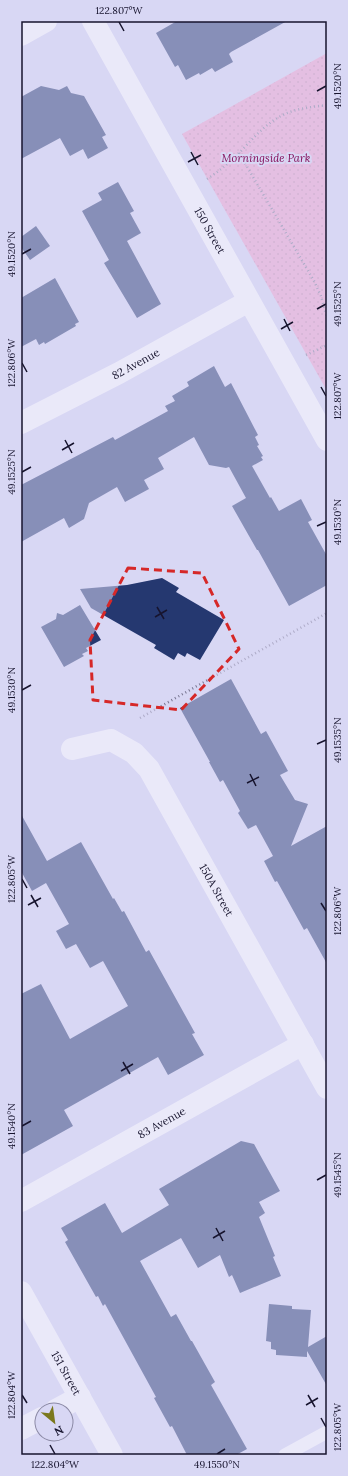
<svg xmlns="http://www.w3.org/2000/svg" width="348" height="1476" viewBox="0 0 348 1476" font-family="Lora,serif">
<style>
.park{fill:url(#park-dots)}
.building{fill:#253870}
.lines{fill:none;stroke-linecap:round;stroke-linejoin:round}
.path{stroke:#797792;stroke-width:2.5;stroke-dasharray:1 3;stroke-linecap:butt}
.service{stroke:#fff;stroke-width:13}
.minor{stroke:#fff;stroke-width:22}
.marked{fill:none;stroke:#d62828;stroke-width:3;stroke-dasharray:8 5;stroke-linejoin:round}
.ticks{fill:none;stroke:#17142e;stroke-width:1.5}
.labels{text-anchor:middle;stroke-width:4;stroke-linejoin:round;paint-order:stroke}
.park-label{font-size:11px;font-style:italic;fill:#85115d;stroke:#d8d7f4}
.street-label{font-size:11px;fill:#17142e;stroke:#d8d7f4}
.neatline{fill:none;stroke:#17142e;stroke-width:1.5}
.ticks-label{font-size:10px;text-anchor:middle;fill:#17142e}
</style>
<defs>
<pattern id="park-dots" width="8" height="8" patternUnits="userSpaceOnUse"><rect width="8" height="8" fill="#f1a3cc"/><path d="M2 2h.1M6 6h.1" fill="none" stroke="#ce8bb0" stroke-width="1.8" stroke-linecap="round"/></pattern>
</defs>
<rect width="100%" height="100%" fill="#d8d7f4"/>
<path class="park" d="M 327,53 L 327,391 L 182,134 Z"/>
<g class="building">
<path d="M 177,21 L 287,21 L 231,52 L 229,54 L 233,62 L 215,72 L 212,68 L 200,75 L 199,73 L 186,80 L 178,65 L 175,67 L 156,33 Z"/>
<path d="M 41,86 L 59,90 L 67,86 L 71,93 L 84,96 L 106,135 L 102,137 L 108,148 L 88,159 L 83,149 L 70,156 L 60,138 L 21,159 L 21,97 Z"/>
<path d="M 118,182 L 134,211 L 130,213 L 141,233 L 127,241 L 161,304 L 137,318 L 104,263 L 109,260 L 82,211 L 102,200 L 98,193 Z"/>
<path d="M 36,226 L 50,246 L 30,260 L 21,247 L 21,237 Z"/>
<path d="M 55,278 L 79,322 L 75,324 L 76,326 L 45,344 L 44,342 L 39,345 L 36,339 L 21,347 L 21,298 Z"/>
<path d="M 214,366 L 225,387 L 231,383 L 258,435 L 255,437 L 259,445 L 257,446 L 263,456 L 261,457 L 263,460 L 252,466 L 270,498 L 271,497 L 279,511 L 301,499 L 312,520 L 308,522 L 327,556 L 327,585 L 289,606 L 258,550 L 257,550 L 232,506 L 246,498 L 229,467 L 226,468 L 209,465 L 194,437 L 158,458 L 164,469 L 144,480 L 149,489 L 125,502 L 117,487 L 89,503 L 84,519 L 69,528 L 64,518 L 21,542 L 21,485 L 113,437 L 115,440 L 168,411 L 165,406 L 175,401 L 172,396 L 189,386 L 187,382 Z"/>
<path d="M 162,578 L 179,588 L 176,592 L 224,620 L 200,660 L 187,653 L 185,657 L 178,653 L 174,660 L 154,648 L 156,645 L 91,608 L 80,589 L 127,585 Z"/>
<path d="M 80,605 L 101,640 L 86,648 L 88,651 L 82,654 L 84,656 L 64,667 L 41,627 L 56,619 L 57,613 L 63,615 Z"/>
<path d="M 231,679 L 261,734 L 266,731 L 288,771 L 280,775 L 295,800 L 308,804 L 291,846 L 327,826 L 327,964 L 307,928 L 304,930 L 277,881 L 275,882 L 264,861 L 273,856 L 256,825 L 248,829 L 238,813 L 240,811 L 223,780 L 220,782 L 209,762 L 210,762 L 180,708 Z"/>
<path d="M 21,814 L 47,861 L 81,842 L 113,899 L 114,898 L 122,912 L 124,911 L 146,952 L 149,950 L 195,1033 L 192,1034 L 204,1055 L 168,1075 L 158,1057 L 64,1110 L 73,1126 L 21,1155 L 21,994 L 41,984 L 70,1039 L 128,1006 L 103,961 L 90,968 L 76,944 L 66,949 L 56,931 L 69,924 L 46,883 L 32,891 L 21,871 Z"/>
<path d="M 241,1141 L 254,1144 L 280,1191 L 259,1202 L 265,1213 L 259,1217 L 275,1256 L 273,1257 L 281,1276 L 240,1293 L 232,1275 L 229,1277 L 220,1255 L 198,1268 L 181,1238 L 140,1261 L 171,1317 L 176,1314 L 191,1341 L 192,1341 L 215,1382 L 211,1385 L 247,1449 L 236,1455 L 187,1455 L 172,1426 L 170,1427 L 154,1398 L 156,1397 L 105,1304 L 103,1306 L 98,1296 L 96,1297 L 65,1242 L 68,1240 L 61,1228 L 105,1203 L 122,1233 L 169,1205 L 159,1189 Z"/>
<path d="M 269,1304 L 292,1306 L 292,1309 L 311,1310 L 308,1347 L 327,1336 L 327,1386 L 307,1351 L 307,1357 L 276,1355 L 276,1350 L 271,1349 L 271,1342 L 266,1341 Z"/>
</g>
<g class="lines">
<g class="path">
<path d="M 239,153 L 314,281 L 321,296 L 327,318"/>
<path d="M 207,179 C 218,172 228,164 238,154 C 253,139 265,123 285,114 C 298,108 313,107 327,105"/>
<path d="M 306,355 L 327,345"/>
<path d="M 140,718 L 327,613"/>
</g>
<path class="service" d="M 285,1455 L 327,1432"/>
<g class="minor">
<path id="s1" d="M 93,21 L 327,440"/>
<path d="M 21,35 L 46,21"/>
<path id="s2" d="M 21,423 L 119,373 L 249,301"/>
<path id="s3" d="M 72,749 L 111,740 L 134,753 L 149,769 L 327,1088"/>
<path id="s4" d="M 21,1201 L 303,1044"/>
<path id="s5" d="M 21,1292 L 112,1455"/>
<path d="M 56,1410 L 80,1397"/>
<path d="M 21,1429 L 42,1418"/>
</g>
</g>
<path d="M0 0H348V1476H0ZM 128,568 L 202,573 L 239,649 L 181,710 L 93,700 L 90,640 Z" fill="#d8d7f4" fill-opacity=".55" fill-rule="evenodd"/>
<path class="marked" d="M 128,568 L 202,573 L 239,649 L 181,710 L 93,700 L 90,640 Z"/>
<path class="ticks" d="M 119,22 L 124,31M 317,91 L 326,86M 191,152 L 198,165M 188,162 L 201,155M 22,254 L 31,249M 317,309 L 326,304M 284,319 L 290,331M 281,329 L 293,322M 22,363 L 27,372M 321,387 L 326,396M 65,440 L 72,453M 62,450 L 74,443M 22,472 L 31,467M 317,526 L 326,522M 157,607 L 164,619M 155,617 L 167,610M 22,690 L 31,685M 317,744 L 326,740M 250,774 L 256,786M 247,783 L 259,777M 22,879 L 27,888M 31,895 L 38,907M 321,903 L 326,911M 28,905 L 41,898M 123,1062 L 130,1074M 121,1071 L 133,1064M 22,1126 L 31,1121M 317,1180 L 326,1175M 216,1228 L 223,1241M 213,1238 L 225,1231M 22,1395 L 27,1403M 308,1395 L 315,1407M 306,1405 L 318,1398M 321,1418 L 326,1427M 50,1445 L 55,1454M 217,1454 L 225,1449"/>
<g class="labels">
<g class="park-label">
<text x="266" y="162">Morningside Park</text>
</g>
<g class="street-label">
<text dy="4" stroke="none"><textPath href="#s1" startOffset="240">150 Street</textPath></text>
<text dy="4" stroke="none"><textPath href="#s2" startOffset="129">82 Avenue</textPath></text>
<text dy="4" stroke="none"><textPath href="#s3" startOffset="227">150A Street</textPath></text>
<text dy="4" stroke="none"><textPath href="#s4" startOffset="161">83 Avenue</textPath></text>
<text dy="4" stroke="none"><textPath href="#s5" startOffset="93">151 Street</textPath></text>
</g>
</g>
<rect width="348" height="1476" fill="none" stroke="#d8d7f4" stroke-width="44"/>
<g transform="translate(54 1422) rotate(151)"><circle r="19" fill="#d8d7f4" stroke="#8b89a5"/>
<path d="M0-3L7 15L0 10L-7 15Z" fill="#7b781d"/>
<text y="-6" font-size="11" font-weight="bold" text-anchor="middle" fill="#17142e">N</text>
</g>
<rect x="22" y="22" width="304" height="1432" class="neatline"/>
<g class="ticks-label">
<text x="119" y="14">122.807°W</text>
<text transform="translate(337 86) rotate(-90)" y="4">49.1520°N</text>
<text transform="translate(11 254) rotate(-90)" y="4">49.1520°N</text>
<text transform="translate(337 304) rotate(-90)" y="4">49.1525°N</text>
<text transform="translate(11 363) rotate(-90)" y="4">122.806°W</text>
<text transform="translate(337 396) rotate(-90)" y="4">122.807°W</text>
<text transform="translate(11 472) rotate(-90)" y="4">49.1525°N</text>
<text transform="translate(337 522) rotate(-90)" y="4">49.1530°N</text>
<text transform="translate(11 690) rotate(-90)" y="4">49.1530°N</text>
<text transform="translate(337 740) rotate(-90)" y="4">49.1535°N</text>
<text transform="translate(11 879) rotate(-90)" y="4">122.805°W</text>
<text transform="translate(337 911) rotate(-90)" y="4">122.806°W</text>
<text transform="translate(11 1126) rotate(-90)" y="4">49.1540°N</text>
<text transform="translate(337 1175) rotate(-90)" y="4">49.1545°N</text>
<text transform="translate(11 1395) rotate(-90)" y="4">122.804°W</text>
<text transform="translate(337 1427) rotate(-90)" y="4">122.805°W</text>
<text x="55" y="1468">122.804°W</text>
<text x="217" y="1468">49.1550°N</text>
</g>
</svg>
